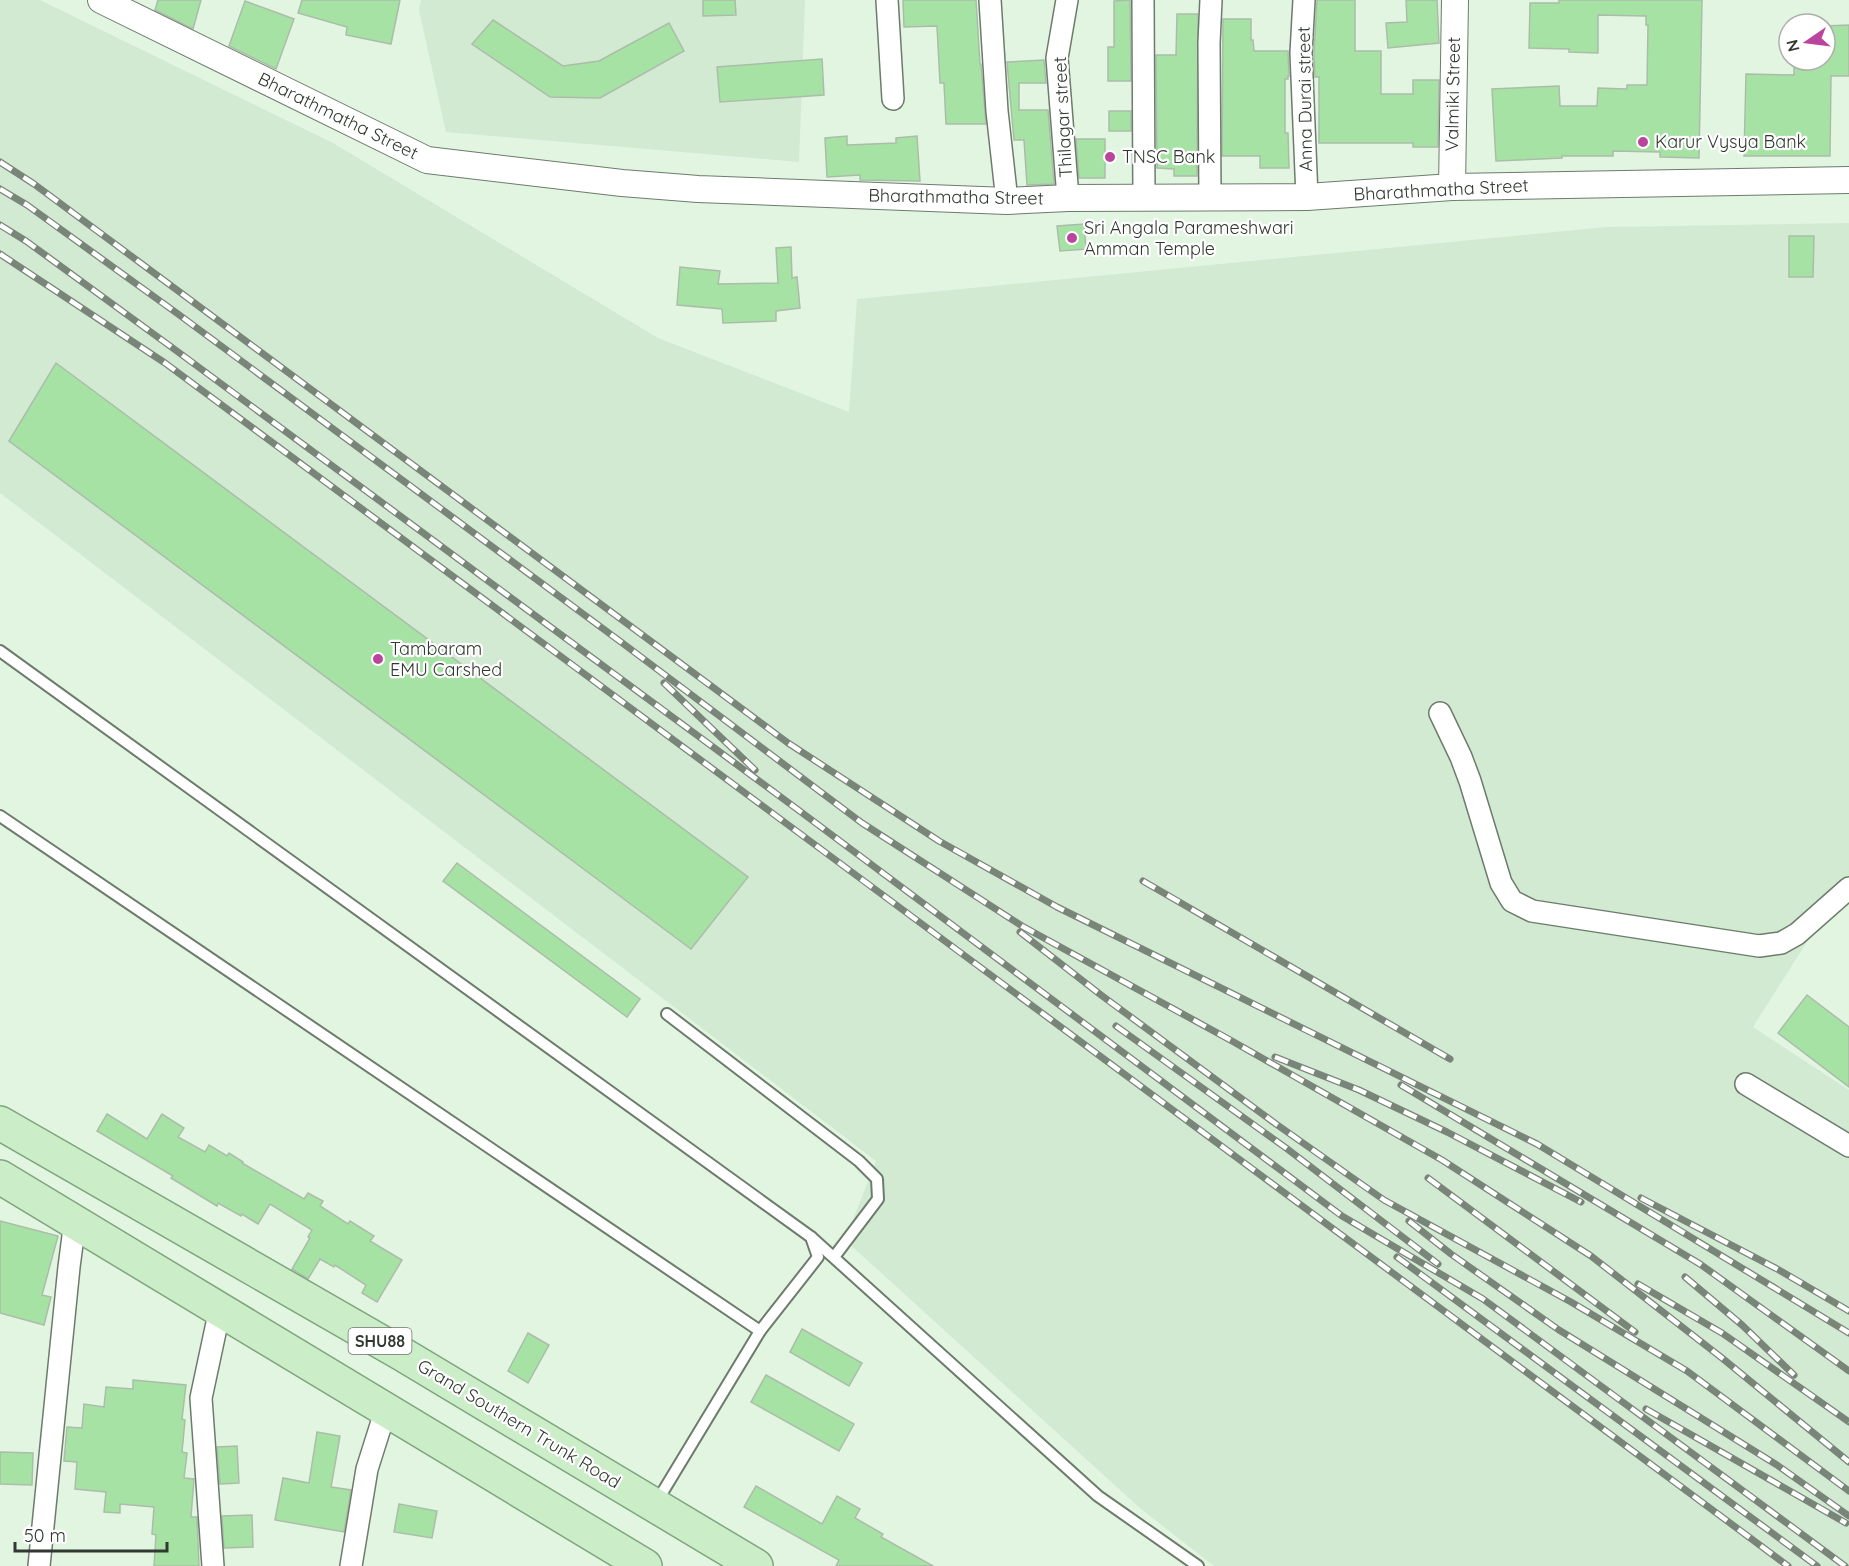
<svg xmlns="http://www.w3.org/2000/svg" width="1849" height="1566" viewBox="0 0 1849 1566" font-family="Quicksand,sans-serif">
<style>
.built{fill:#d2ead1}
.building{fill:#a7e2a5;stroke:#abbdaa;stroke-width:1.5}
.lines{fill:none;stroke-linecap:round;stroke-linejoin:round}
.service-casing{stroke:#6c7c6b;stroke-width:14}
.minor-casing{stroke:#6c7c6b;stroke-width:24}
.tertiary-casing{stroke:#6c7c6b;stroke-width:28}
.primary-casing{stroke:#7ea67c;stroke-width:36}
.service{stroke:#fff;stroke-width:10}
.minor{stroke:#fff;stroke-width:21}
.tertiary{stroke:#fff;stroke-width:26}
.primary{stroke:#cbeec9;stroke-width:33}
.rail-casing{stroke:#798579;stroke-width:7}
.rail{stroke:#fff;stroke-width:4.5;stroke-dasharray:14;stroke-linecap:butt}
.poi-dot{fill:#bb459c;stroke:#fff;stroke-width:2}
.labels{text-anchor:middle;stroke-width:4.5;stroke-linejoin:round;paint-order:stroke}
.shield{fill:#fff;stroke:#6f746f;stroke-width:1.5}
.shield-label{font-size:16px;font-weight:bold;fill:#313831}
.street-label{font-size:18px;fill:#313831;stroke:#fff}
.poi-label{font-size:18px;fill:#313831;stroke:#fff;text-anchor:start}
</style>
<rect width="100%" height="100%" fill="#e2f5e1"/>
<g class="built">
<path d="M 0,0 L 40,0 L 333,143 L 658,338 L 849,412 L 857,299 L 1606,227 L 1849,223 L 1849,875 L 1753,1027 L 1849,1090 L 1849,1566 L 1214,1566 L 1141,1509 L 845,1240 L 876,1161 L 0,493 Z"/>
<path d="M 421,0 L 805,0 L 799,162 L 446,132 L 419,10 Z"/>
</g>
<g class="building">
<path d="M 158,0 L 201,0 L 193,29 L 155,10 Z"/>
<path d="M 302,0 L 400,0 L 391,44 L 346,35 L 347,27 L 298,13 Z"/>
<path d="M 703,0 L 735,0 L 736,15 L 703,16 Z"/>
<path d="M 903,0 L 976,0 L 980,64 L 981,64 L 986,124 L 946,124 L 944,83 L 940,83 L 937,26 L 904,27 Z"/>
<path d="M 1130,0 L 1131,81 L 1108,81 L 1108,47 L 1114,47 L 1114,1 Z"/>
<path d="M 1317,0 L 1355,0 L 1355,51 L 1381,51 L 1381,94 L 1413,94 L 1413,80 L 1439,80 L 1438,147 L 1413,147 L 1413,143 L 1319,143 L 1319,77 L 1315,77 L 1314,53 Z"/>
<path d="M 1406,0 L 1437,0 L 1439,43 L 1388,48 L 1386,23 L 1407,22 Z"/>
<path d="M 1559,0 L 1702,0 L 1699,158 L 1660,157 L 1660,152 L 1613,151 L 1613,156 L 1562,156 L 1562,158 L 1496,161 L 1492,89 L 1559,86 L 1560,106 L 1597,106 L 1598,88 L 1627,89 L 1627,85 L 1647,85 L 1648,25 L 1646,25 L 1646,16 L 1598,15 L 1598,53 L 1569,52 L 1569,49 L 1529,48 L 1530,3 L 1559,3 Z"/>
<path d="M 245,1 L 294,19 L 276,69 L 229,46 Z"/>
<path d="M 1177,14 L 1198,14 L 1197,176 L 1174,176 L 1174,169 L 1157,168 L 1156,55 L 1176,55 Z"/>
<path d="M 1223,19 L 1251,19 L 1251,40 L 1253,40 L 1254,51 L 1288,51 L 1289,76 L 1288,76 L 1288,79 L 1285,79 L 1285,133 L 1288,133 L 1289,168 L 1260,168 L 1260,156 L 1222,156 Z"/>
<path d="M 493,20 L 563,66 L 599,61 L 669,23 L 684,51 L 600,98 L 550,97 L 472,44 Z"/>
<path d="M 1849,25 L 1849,76 L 1831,76 L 1830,156 L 1744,156 L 1746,74 L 1794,75 L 1794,67 L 1801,67 L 1801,60 L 1825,60 L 1825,26 Z"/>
<path d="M 822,59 L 824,95 L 720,102 L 717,67 Z"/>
<path d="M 1044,60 L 1046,83 L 1019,83 L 1019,110 L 1048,110 L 1054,184 L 1027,185 L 1024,140 L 1014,140 L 1007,62 Z"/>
<rect x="1109" y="111" width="22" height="20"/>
<path d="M 847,136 L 847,145 L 896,143 L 896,138 L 917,136 L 920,181 L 860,180 L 860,175 L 827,177 L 825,138 Z"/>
<path d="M 1076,139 L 1105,139 L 1105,178 L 1079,178 Z"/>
<path d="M 1084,224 L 1086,249 L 1060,251 L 1057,226 Z"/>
<path d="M 1789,236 L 1814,236 L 1813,277 L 1789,277 Z"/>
<path d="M 791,247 L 792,278 L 797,277 L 800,308 L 776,311 L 776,321 L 723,323 L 722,309 L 677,305 L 680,267 L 720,271 L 718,284 L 778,283 L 776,248 Z"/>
<path d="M 56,363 L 748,877 L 691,949 L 9,441 Z"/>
<path d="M 457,863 L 640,999 L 627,1017 L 443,881 Z"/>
<path d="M 1807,995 L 1849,1027 L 1849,1087 L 1778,1033 Z"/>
<path d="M 107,1114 L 147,1139 L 162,1114 L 184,1128 L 178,1137 L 205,1152 L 209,1145 L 227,1156 L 229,1153 L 243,1162 L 242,1163 L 304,1199 L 308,1193 L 323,1201 L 320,1206 L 348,1224 L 350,1221 L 374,1236 L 370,1241 L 402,1260 L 377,1302 L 362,1293 L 366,1285 L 335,1265 L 334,1267 L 320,1259 L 308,1279 L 292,1269 L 310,1238 L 308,1237 L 312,1230 L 270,1204 L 258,1224 L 242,1214 L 241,1216 L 218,1203 L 217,1206 L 171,1178 L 173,1176 L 97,1131 Z"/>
<path d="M 0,1221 L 58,1236 L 42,1295 L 51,1297 L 44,1325 L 0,1313 Z"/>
<path d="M 802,1329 L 862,1363 L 849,1386 L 790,1352 Z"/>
<path d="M 528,1333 L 549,1345 L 528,1383 L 508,1371 Z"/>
<path d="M 766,1375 L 854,1424 L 839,1451 L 751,1402 Z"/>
<path d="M 133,1380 L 186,1385 L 182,1419 L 185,1420 L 182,1452 L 187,1453 L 184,1478 L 194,1479 L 191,1517 L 197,1517 L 199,1566 L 154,1566 L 156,1535 L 152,1534 L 154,1507 L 120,1504 L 120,1513 L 104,1512 L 106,1492 L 75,1489 L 77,1462 L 64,1461 L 67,1427 L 82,1428 L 84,1404 L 104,1407 L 106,1387 L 133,1389 Z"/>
<path d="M 317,1432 L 340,1436 L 331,1487 L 351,1490 L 344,1532 L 275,1520 L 283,1478 L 309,1483 Z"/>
<path d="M 237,1446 L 239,1483 L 220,1484 L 217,1447 Z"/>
<path d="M 0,1452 L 33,1453 L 32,1485 L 0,1484 Z"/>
<path d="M 756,1486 L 822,1524 L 837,1496 L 860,1509 L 855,1518 L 883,1534 L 881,1537 L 933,1566 L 836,1566 L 839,1560 L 744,1507 Z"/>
<path d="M 399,1504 L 437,1511 L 432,1538 L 394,1532 Z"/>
<path d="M 252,1515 L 253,1547 L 224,1548 L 222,1516 Z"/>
</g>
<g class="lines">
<defs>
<g id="service">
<path d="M 0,651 L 811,1237 L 818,1257 L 760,1331 L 656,1503"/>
<path d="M 0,816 L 760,1331"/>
<path d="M 667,1014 L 859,1161 L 877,1179 L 878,1199 L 834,1257"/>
<path d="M 811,1237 L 1098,1496 L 1198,1566"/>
</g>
<g id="minor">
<path d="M 887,0 L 893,99"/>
<path d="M 990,0 L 997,111 L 1007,201"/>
<path d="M 1067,0 L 1057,58 L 1068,198"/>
<path d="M 1143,0 L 1144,199"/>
<path d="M 1304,0 L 1301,53 L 1307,197"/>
<path d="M 1210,197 L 1209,43 L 1211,0"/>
<path d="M 1440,713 L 1461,757 L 1470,781 L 1501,883 L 1512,901 L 1532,911 L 1759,946 L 1781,943 L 1797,934 L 1849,888"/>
<path d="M 1746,1084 L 1849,1146"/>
<path d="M 39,1566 L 69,1267 L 75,1221"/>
<path d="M 213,1566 L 201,1398 L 220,1309"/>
<path d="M 351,1566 L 367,1469 L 386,1409"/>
</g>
<g id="tertiary">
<path d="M 101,0 L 427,160 L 622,183 L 698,189 L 1007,201 L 1068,198 L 1307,197 L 1452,187 L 1849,180"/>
<path d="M 1452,187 L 1455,0"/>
</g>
<g id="primary">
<path d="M 0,1123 L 402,1354 L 756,1566"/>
<path d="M 0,1177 L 645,1566"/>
</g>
</defs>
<use href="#service" class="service-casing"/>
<use href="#minor" class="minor-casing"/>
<use href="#tertiary" class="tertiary-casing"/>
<use href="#primary" class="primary-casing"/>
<use href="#service" class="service"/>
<use href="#minor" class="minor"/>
<use href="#tertiary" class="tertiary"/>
<use href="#primary" class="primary"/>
<defs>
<g id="rail">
<path d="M 0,162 L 34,184 L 788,743 L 939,841 L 1057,907 L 1537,1144 L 1849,1333"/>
<path d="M 0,189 L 27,205 L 178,314 L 621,642 L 862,823 L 1022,926 L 1232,1041 L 1442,1160 L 1591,1256 L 1722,1358 L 1849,1462"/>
<path d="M 0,225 L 26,241 L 170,346 L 797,809 L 1342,1216 L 1483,1299 L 1845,1566"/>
<path d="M 0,254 L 165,363 L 1788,1566"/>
<path d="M 664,683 L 755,770"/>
<path d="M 1143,881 L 1450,1059"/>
<path d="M 1020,932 L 1101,995 L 1276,1124 L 1384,1200 L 1571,1302 L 1687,1371 L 1849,1491"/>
<path d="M 1116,1026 L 1286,1148 L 1438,1264"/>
<path d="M 1275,1057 L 1359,1090 L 1447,1132 L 1581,1202"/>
<path d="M 1401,1085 L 1700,1264 L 1849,1371"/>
<path d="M 1428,1178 L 1635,1332"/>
<path d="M 1641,1198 L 1779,1270 L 1849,1311"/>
<path d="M 1409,1221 L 1451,1254 L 1559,1330 L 1777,1465 L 1849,1516"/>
<path d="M 1397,1257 L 1817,1566"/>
<path d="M 1685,1277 L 1742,1325 L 1794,1375"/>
<path d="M 1638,1284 L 1722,1333 L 1849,1422"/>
<path d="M 1646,1409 L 1846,1523"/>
</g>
</defs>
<use href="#rail" class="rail-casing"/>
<use href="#rail" class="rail"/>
</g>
<g class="poi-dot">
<circle cx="1643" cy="142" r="6"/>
<circle cx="1110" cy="157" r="6"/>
<circle cx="1072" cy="238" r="6"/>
<circle cx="378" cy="659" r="6"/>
</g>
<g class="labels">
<rect class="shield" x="348.5" y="1328" width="63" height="26" rx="4.5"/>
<g class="shield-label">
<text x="380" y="1347">SHU88</text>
</g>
<g class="street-label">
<text transform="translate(1453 94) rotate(-89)" y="6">Valmiki Street</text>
<text transform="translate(1305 99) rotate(-91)" y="6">Anna Durai street</text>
<text transform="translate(338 116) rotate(26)" y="6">Bharathmatha Street</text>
<text transform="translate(1063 117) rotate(-93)" y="6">Thilagar street</text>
<text transform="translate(1441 190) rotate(-3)" y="6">Bharathmatha Street</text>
<text transform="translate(956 197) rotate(1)" y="6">Bharathmatha Street</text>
<text transform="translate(519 1424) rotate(31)" y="6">Grand Southern Trunk Road</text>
</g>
<g class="poi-label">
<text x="1655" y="148">Karur Vysya Bank</text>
<text x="1122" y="163">TNSC Bank</text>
<text x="1084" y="234">Sri Angala Parameshwari<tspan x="1084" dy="21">Amman Temple</tspan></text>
<text x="390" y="655">Tambaram<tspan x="390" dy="21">EMU Carshed</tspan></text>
</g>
</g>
<g transform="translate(1807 42) rotate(256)"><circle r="28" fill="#ffffff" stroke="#adafad" stroke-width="1.5"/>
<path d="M0-4.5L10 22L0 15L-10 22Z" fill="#bb459c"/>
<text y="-9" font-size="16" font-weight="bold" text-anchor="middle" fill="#313831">N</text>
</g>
<path d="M15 1542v9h152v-9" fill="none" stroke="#313831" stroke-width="3"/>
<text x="24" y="1542" font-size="18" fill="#313831" stroke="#ffffff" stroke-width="4.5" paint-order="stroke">50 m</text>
</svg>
